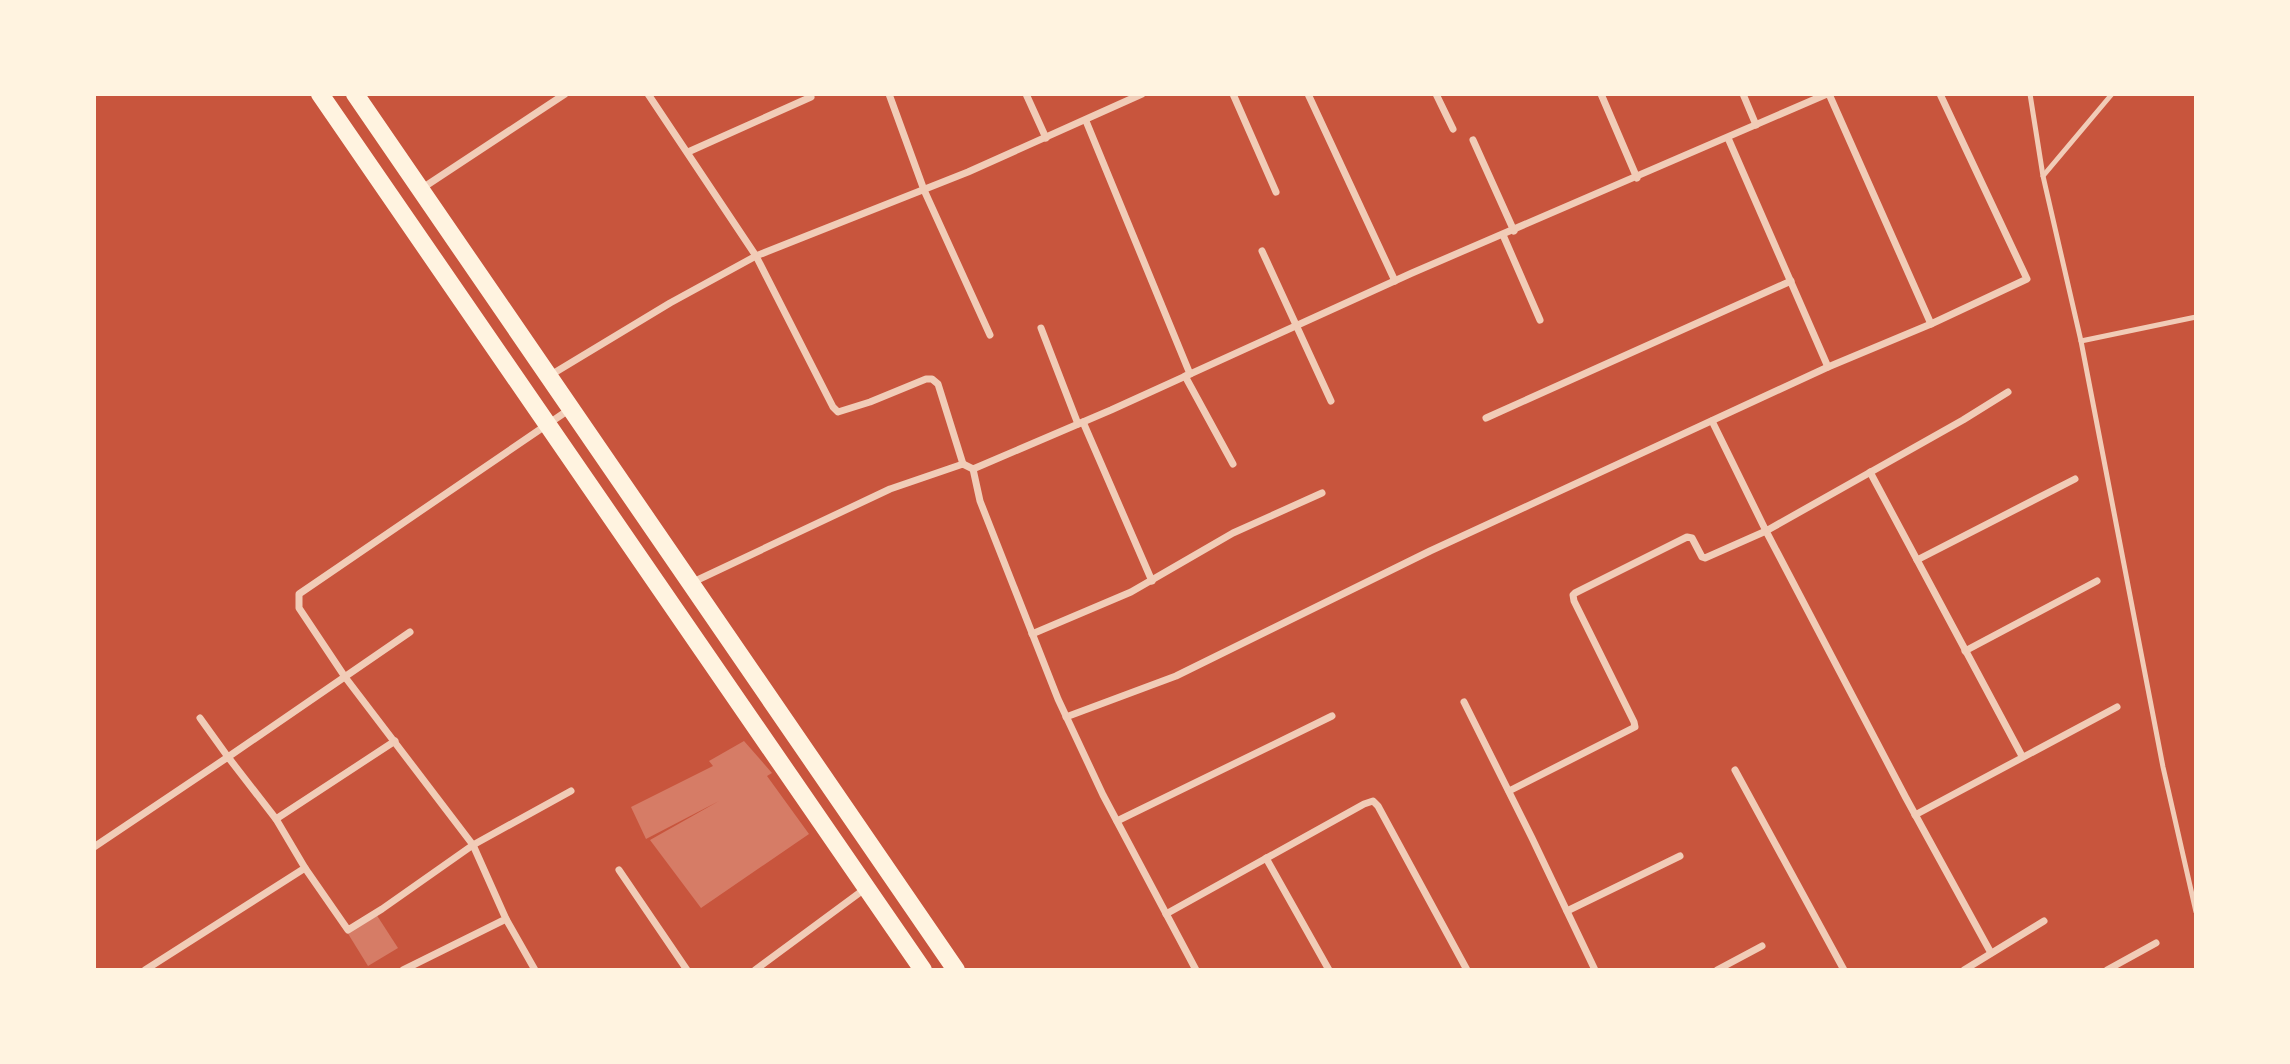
<svg xmlns="http://www.w3.org/2000/svg" width="2290" height="1064" viewBox="0 0 2290 1064" font-family="Arial,sans-serif">
<style>
.building{fill:#d67c66}
.lines{fill:none;stroke-linecap:round;stroke-linejoin:round}
.service{stroke:#f1ccb7;stroke-width:5}
.minor{stroke:#f1ccb7;stroke-width:7}
.primary{stroke:#fff3e0;stroke-width:18}
</style>
<rect width="100%" height="100%" fill="#c8553d"/>
<g class="building">
<path d="M 744,741 L 772,773 L 767,776 L 809,834 L 701,908 L 650,840 L 719,801 L 646,839 L 631,807 L 713,766 L 709,761 Z"/>
<path d="M 376,914 L 398,948 L 368,966 L 347,932 Z"/>
</g>
<g class="lines">
<g class="service">
<path d="M 2030,94 L 2043,176 L 2081,341 L 2163,767 L 2196,912"/>
<path d="M 2043,176 L 2112,94"/>
<path d="M 2081,341 L 2196,317"/>
</g>
<g class="minor">
<path d="M 889,94 L 924,190 L 990,335"/>
<path d="M 1026,94 L 1046,138"/>
<path d="M 1233,94 L 1276,192"/>
<path d="M 1308,94 L 1395,281"/>
<path d="M 1436,94 L 1453,129"/>
<path d="M 1601,94 L 1637,178"/>
<path d="M 1743,94 L 1756,125"/>
<path d="M 1829,94 L 1931,324 L 2027,279 L 1940,94"/>
<path d="M 1086,121 L 1190,374"/>
<path d="M 1728,138 L 1828,367 L 1931,324"/>
<path d="M 1473,140 L 1514,231"/>
<path d="M 688,152 L 811,97"/>
<path d="M 421,189 L 565,94"/>
<path d="M 1503,235 L 1540,320"/>
<path d="M 1262,251 L 1331,401"/>
<path d="M 1041,328 L 1078,424"/>
<path d="M 549,376 L 670,303 L 756,256 L 648,94"/>
<path d="M 1185,376 L 1233,464"/>
<path d="M 570,409 L 299,594 L 299,608 L 345,677 L 473,845 L 571,791"/>
<path d="M 1486,418 L 1791,281"/>
<path d="M 1712,421 L 1766,531 L 1963,420 L 2008,392"/>
<path d="M 1083,422 L 1152,581"/>
<path d="M 963,464 L 938,384 L 932,379 L 926,379 L 870,402 L 838,412 L 833,407 L 756,256 L 968,172 L 1142,94"/>
<path d="M 973,469 L 980,501 L 1058,699 L 1103,795 L 1196,970"/>
<path d="M 1870,472 L 2022,756"/>
<path d="M 1917,560 L 2075,479"/>
<path d="M 691,583 L 890,489 L 963,464 L 973,469 L 1111,410 L 1412,273 L 1827,94"/>
<path d="M 1032,634 L 1131,592 L 1233,533 L 1322,493"/>
<path d="M 1965,651 L 2097,581"/>
<path d="M 1464,702 L 1532,838 L 1595,970"/>
<path d="M 1066,717 L 1176,676 L 1430,551 L 1828,367"/>
<path d="M 200,718 L 228,757 L 410,632"/>
<path d="M 1735,770 L 1844,970"/>
<path d="M 1509,791 L 1635,727 L 1634,722 L 1574,601 L 1573,595 L 1575,593 L 1687,537 L 1692,538 L 1702,557 L 1705,558 L 1766,531 L 1906,798 L 1991,953"/>
<path d="M 1915,815 L 2117,707"/>
<path d="M 276,819 L 395,741"/>
<path d="M 1117,821 L 1332,716"/>
<path d="M 94,847 L 228,757 L 276,819 L 305,868 L 145,970"/>
<path d="M 1266,858 L 1329,970"/>
<path d="M 305,868 L 348,930 L 382,909 L 473,845 L 506,919 L 403,970"/>
<path d="M 619,870 L 687,970"/>
<path d="M 1567,911 L 1680,856"/>
<path d="M 1166,914 L 1364,804 L 1373,801 L 1378,806 L 1467,970"/>
<path d="M 506,919 L 535,970"/>
<path d="M 755,970 L 866,888"/>
<path d="M 1717,970 L 1762,946"/>
<path d="M 1964,970 L 2044,921"/>
<path d="M 2107,970 L 2156,943"/>
</g>
<g class="primary">
<path d="M 320,94 L 923,970"/>
<path d="M 355,94 L 956,970"/>
</g>
</g>
<rect width="2290" height="1064" fill="none" stroke="#fff3e0" stroke-width="192"/>
</svg>
